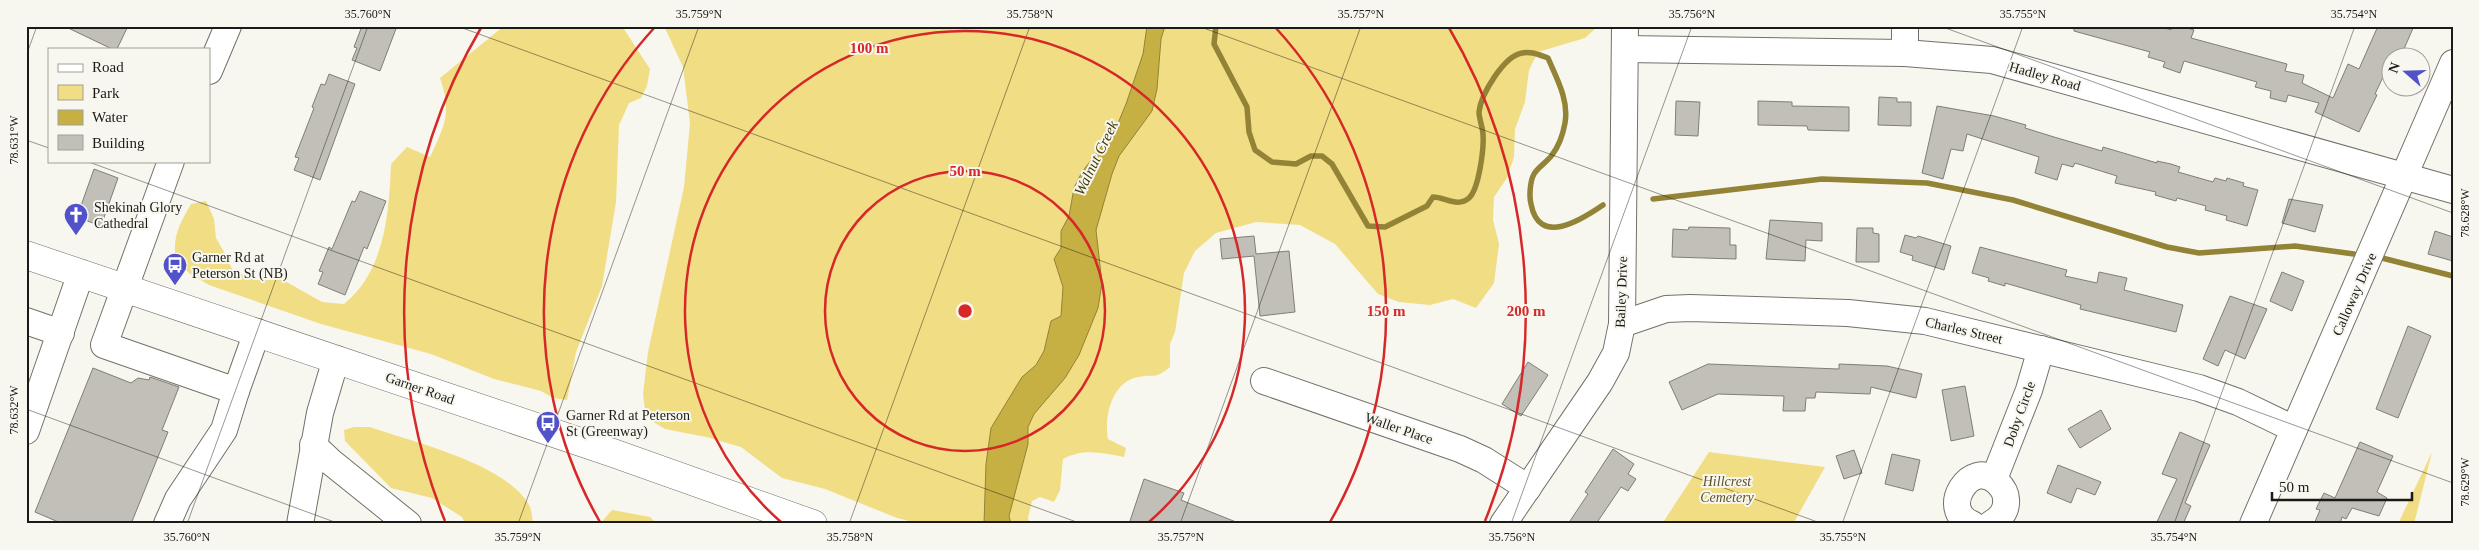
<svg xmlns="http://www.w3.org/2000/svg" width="2479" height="550" viewBox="0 0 2479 550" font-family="Georgia,serif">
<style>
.green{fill:#f1dd83}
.water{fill:#c6b043;stroke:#928336}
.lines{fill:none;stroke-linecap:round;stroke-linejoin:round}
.stream{stroke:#928336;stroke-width:5.5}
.building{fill:#c1bfb7;stroke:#7f7e77}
.minor-casing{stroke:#72716a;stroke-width:28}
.major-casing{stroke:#72716a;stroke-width:29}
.minor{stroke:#fff;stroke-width:26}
.major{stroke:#fff;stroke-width:28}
.ticks{fill:none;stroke:#1a1a17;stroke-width:1;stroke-opacity:0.45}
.ring{fill:none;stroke:#d62828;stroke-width:2.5}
.labels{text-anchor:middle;stroke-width:4;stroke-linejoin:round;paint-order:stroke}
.street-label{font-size:14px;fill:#1a1a17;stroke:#f8f7ef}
.poi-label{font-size:14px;fill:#1a1a17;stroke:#f8f7ef;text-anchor:start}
.park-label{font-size:14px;font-style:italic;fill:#5c5227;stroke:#f8f7ef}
.water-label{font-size:15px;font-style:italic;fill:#42390b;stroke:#f8f7ef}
.centre{fill:#d62828;stroke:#f8f7ef;stroke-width:2.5}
.ring-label{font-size:15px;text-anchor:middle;font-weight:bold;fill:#d62828;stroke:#f8f7ef;stroke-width:4;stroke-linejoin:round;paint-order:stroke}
.neatline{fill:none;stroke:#1a1a17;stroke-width:2}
.ticks-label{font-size:12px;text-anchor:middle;fill:#1a1a17}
</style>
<rect width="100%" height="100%" fill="#f8f7ef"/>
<g class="green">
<path d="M 504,26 L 622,26 L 650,69 L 647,86 L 641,98 L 629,103 L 619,125 L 616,202 L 602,286 L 576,352 L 567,400 L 553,398 L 541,391 L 494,379 L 431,354 L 321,324 L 209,285 L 189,273 L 176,261 C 172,237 179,225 191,204 L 206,201 L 214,219 L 216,238 L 224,252 L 233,271 L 257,280 L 283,280 L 322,302 L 344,304 C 385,271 389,213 391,164 L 407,147 L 430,157 C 445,125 452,113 440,78 Z"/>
<path d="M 664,26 L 1598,26 L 1585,38 L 1538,52 L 1529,70 L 1525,102 L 1515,129 L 1514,157 L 1507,178 L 1494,197 L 1493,220 L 1499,244 L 1494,283 L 1476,308 L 1453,299 L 1430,305 L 1399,302 L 1378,294 L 1335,244 L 1300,225 L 1256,222 L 1216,233 L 1195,251 L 1184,273 L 1175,332 L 1170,344 L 1170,367 C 1152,381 1157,373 1138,377 C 1111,382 1104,418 1108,439 L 1126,448 L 1124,457 C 1103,453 1083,448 1063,459 L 1060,490 L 1054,502 L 1040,497 L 1032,501 L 1028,518 L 1030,524 L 921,524 L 897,518 L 825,489 L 782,478 L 741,447 L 706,437 L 665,429 L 650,420 L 645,410 L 643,394 L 648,352 L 684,187 L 690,123 L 683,67 Z"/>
<path d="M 354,427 L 370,427 C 415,443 505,463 529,505 C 532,510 532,518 533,524 L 465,524 L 462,517 L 432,498 L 391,488 L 345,441 L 344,430 Z"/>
<path d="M 1709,452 L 1825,467 L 1793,524 L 1662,524 Z"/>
<path d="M 2432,452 L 2414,524 L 2398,524 Z"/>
<path d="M 612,510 L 650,517 L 657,524 L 600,524 Z"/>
</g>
<path class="water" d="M 1147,26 L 1165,26 L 1161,39 L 1157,89 L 1152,111 L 1119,156 L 1112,174 L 1096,230 L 1102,283 L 1098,308 L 1079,355 L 1065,378 L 1034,414 L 1028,427 L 1028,444 L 1009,516 L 1011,524 L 984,524 L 986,464 L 991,428 L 1022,377 L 1036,365 L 1044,351 L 1051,321 L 1061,316 L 1063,287 L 1054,259 L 1061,248 L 1061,231 L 1069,216 L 1074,188 L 1082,172 L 1116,128 L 1126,104 L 1143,54 Z"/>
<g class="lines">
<g class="stream">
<path d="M 1216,26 L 1214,44 L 1247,107 L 1249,132 L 1255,150 L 1272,162 L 1296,164 L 1311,156 L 1322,156 L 1332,164 L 1368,226 L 1385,227 L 1427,206 L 1433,197 C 1445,197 1458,208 1469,198 C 1479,189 1484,148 1483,135 C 1483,128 1479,119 1479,112 C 1481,94 1504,56 1522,53 C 1532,51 1539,55 1548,58 C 1557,79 1569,100 1565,123 C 1563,134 1559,146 1552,155 C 1547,162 1538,167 1534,174 C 1530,181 1529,197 1531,204 C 1539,247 1581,220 1603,205"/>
<path d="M 1653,199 L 1822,179 L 1927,183 L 2013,200 L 2167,247 L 2199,253 L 2295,246 L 2354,254"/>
<path d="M 2382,258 L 2453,276"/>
</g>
</g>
<g class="building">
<path d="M 64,26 L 128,26 L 117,49 L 112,49 Z"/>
<path d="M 362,26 L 397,26 L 380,71 L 352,60 L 357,48 L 354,47 Z"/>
<path d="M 2074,26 L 2159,26 L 2171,30 L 2172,26 L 2181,26 L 2194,30 L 2191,38 L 2287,64 L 2285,71 L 2304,75 L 2302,83 L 2333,98 L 2348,64 L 2359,69 L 2378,26 L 2414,26 L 2400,58 L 2392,58 L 2375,94 L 2377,95 L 2359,132 L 2315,112 L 2319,103 L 2288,95 L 2286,102 L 2270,98 L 2271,91 L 2255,87 L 2257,82 L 2184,61 L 2180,73 L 2163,67 L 2165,62 L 2148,57 L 2150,52 L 2074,31 Z"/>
<path d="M 329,74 L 355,84 L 320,180 L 294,170 L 299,158 L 295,157 L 314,108 L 312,107 L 321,84 L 325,85 Z"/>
<path d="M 1879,97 L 1897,98 L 1897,102 L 1911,102 L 1911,126 L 1878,125 Z"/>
<path d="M 1676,101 L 1700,102 L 1698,136 L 1675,135 Z"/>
<path d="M 1758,101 L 1792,102 L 1792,106 L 1849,107 L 1849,131 L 1808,130 L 1807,126 L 1758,125 Z"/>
<path d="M 1937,106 L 1994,116 L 2026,125 L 2025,128 L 2054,137 L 2102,151 L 2103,147 L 2157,163 L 2157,161 L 2171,164 L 2180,167 L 2178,172 L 2213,182 L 2215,178 L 2226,181 L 2227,178 L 2244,183 L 2243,186 L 2258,190 L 2247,226 L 2226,220 L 2227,216 L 2205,210 L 2206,206 L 2177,198 L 2176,201 L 2155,195 L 2156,192 L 2115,183 L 2117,176 L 2075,163 L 2073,167 L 2062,164 L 2057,180 L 2035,173 L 2039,157 L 1967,134 L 1963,151 L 1951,149 L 1943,179 L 1922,173 Z"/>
<path d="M 94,169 L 118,178 L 101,226 L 77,217 Z"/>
<path d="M 360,191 L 386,201 L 367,249 L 364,247 L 345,295 L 318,284 L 323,272 L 319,271 L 329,247 L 332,249 L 352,201 L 355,202 Z"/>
<path d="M 2289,199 L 2323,205 L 2315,232 L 2282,223 Z"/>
<path d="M 1770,220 L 1822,223 L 1822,241 L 1806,240 L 1805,261 L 1766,259 Z"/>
<path d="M 1689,227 L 1730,228 L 1730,245 L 1736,245 L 1736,259 L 1672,257 L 1673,229 L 1688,230 Z"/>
<path d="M 1857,228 L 1873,228 L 1873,233 L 1879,234 L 1879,262 L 1856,262 Z"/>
<path d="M 2435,231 L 2453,237 L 2453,261 L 2428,254 Z"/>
<path d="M 1905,235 L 1916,238 L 1918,236 L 1951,246 L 1944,270 L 1912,260 L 1913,256 L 1900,252 Z"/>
<path d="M 1254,236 L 1256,254 L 1289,251 L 1295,312 L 1260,316 L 1254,256 L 1222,259 L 1220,239 Z"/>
<path d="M 1980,247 L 2067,270 L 2065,276 L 2097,283 L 2099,272 L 2127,278 L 2124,290 L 2183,305 L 2176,332 L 2080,309 L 2081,305 L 2005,283 L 2005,286 L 1988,281 L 1989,278 L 1972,273 Z"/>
<path d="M 2282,272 L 2304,281 L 2292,311 L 2270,301 Z"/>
<path d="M 2230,296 L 2267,309 L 2245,359 L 2225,350 L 2218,366 L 2203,359 Z"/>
<path d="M 2408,326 L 2431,336 L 2398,418 L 2376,409 Z"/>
<path d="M 1528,362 L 1548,375 L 1521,416 L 1502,404 Z"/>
<path d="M 1708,364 L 1839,369 L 1839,364 L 1887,366 L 1922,374 L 1916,398 L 1871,387 L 1870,394 L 1816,392 L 1815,398 L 1806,398 L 1805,411 L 1783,411 L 1784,396 L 1718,394 L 1682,410 L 1669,382 Z"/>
<path d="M 93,368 L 131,383 L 138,378 L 149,380 L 150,377 L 179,387 L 162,430 L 168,432 L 131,524 L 63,524 L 35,512 Z"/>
<path d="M 1965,386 L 1974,436 L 1951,441 L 1942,390 Z"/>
<path d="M 2101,410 L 2111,429 L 2080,448 L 2068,429 Z"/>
<path d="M 2180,432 L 2210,445 L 2185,503 L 2191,506 L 2183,524 L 2156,524 L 2177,479 L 2162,474 Z"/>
<path d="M 2360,442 L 2393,456 L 2377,492 L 2387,498 L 2379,516 L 2352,508 L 2346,519 L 2342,517 L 2340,524 L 2314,524 L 2320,510 L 2316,509 L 2324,493 L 2335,498 Z"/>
<path d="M 1613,449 L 1634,464 L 1628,474 L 1636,479 L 1628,491 L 1621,487 L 1596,524 L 1568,524 L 1588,494 L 1585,492 Z"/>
<path d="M 1854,450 L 1862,473 L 1844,479 L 1836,456 Z"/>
<path d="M 1892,454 L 1920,460 L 1913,491 L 1885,484 Z"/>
<path d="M 2058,465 L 2101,482 L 2095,495 L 2077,488 L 2071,503 L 2047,493 Z"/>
<path d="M 1144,479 L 1184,493 L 1181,500 L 1241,524 L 1129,524 Z"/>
</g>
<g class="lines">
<defs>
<g id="minor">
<path d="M 1625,49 L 1905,53 L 1992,60 L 2453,190"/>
<path d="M 1905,53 L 1905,26"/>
<path d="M 209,71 L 228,26"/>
<path d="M 171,161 L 104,345 L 236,391 L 257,332"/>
<path d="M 26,321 L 61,333"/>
<path d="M 1622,324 L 1666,309 L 1690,308 L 1848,313 L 1925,321 L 2199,388 L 2238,402 L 2294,429"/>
<path d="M 1264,381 L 1460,449 L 1484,460 L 1528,488"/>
<path d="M 26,431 L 81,273"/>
<path d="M 313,445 L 331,462 L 408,524"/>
<path d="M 1994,479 L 2029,390 L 2041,349"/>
<path d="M 167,524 L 178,499 L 224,430 L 236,391"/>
<path d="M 300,524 L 320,413 L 336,359"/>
<path d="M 1503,524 L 1600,382 L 1616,353 L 1622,324 L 1625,26"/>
<path d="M 1972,524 C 1937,510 1971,457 1997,482 C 2002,487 2006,492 2006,499 C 2007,511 2001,518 1991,524"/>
<path d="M 2253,524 L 2453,63"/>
</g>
<path id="major" d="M 26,255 L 613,453 L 813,524"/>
</defs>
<use href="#minor" class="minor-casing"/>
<use href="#major" class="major-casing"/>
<use href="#minor" class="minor"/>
<use href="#major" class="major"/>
</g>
<path class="ticks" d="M 457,26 L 1823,524M 1198,26 L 2453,483M 1940,26 L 2453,213M 26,56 L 37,26M 26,140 L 49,148M 86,161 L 1082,524M 26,409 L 340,524M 187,524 L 368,26M 518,524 L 699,26M 849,524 L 1030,26M 1180,524 L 1361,26M 1511,524 L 1692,26M 1842,524 L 2023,26M 2174,524 L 2355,26"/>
<g class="ring">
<circle cx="965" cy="311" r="140"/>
<path d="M781 522A280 280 0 1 1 1149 522"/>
<path d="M600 522A421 421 0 0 1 655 27M1275 27A421 421 0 0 1 1330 522"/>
<path d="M445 521A561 561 0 0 1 482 26M1448 26A561 561 0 0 1 1485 521"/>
</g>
<defs>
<symbol id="church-pin" viewBox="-11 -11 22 30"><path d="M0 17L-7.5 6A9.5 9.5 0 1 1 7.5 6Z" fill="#5152c9" stroke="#f8f7ef"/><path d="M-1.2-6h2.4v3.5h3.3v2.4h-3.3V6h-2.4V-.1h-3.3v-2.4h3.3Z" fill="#fff"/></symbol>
<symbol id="bus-pin" viewBox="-11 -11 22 30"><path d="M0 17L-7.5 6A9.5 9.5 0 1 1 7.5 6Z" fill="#5152c9" stroke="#f8f7ef"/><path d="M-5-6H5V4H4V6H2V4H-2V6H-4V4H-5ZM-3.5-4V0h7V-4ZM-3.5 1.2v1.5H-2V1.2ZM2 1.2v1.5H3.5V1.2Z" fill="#fff"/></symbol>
</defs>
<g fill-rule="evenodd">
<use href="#church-pin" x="62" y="201" width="28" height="38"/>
<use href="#bus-pin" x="161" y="251" width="28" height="38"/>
<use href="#bus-pin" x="534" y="409" width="28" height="38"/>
</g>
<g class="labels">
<g class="street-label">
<text transform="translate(2045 76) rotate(16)" y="5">Hadley Road</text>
<text transform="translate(1621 292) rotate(-88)" y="5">Bailey Drive</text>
<text transform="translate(2354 294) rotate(-66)" y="5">Calloway Drive</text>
<text transform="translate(1964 330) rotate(13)" y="5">Charles Street</text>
<text transform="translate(420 388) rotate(19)" y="5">Garner Road</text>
<text transform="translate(2019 414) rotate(-70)" y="5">Doby Circle</text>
<text transform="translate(1399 428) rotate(19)" y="5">Waller Place</text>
</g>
<g class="poi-label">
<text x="94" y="212">Shekinah Glory<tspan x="94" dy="16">Cathedral</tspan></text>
<text x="192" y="262">Garner Rd at<tspan x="192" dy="16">Peterson St (NB)</tspan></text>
<text x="566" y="420">Garner Rd at Peterson<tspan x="566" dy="16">St (Greenway)</tspan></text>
</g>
<g class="park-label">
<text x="1727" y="486">Hillcrest<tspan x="1727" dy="16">Cemetery</tspan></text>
</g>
<g class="water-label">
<text transform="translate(1096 158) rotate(-64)" y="5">Walnut Creek</text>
</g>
</g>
<circle cx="965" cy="311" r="8" class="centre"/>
<g class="ring-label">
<text x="869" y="53">100 m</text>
<text x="965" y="176">50 m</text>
<text x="1386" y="316">150 m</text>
<text x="1526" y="316">200 m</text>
</g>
<rect width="2479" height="550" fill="none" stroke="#f8f7ef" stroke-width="55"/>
<rect x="48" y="48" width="162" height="115" fill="#f8f7ef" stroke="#9f9f99"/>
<rect x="58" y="64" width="25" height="8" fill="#ffffff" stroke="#9f9f99"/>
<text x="92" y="72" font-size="15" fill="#1a1a17">Road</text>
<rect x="58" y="85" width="25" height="15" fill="#f1dd83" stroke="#9f9f99"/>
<text x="92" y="98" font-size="15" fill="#1a1a17">Park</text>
<rect x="58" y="110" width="25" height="15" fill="#c6b043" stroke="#9f9f99"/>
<text x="92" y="122" font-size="15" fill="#1a1a17">Water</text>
<rect x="58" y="135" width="25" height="15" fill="#c1bfb7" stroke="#9f9f99"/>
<text x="92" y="148" font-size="15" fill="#1a1a17">Building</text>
<g transform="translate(2406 72) rotate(290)"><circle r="24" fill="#f8f7ef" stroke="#9f9f99"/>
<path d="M0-4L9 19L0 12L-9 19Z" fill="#5152c9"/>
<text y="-8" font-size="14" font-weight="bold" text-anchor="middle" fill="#1a1a17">N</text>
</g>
<path d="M2272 492v8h140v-8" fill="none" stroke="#1a1a17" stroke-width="2.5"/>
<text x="2279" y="492" font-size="15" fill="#1a1a17" stroke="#f8f7ef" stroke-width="4" paint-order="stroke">50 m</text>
<rect x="28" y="28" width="2424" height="494" class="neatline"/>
<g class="ticks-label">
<text x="368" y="18">35.760°N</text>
<text x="699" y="18">35.759°N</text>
<text x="1030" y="18">35.758°N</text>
<text x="1361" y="18">35.757°N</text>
<text x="1692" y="18">35.756°N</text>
<text x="2023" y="18">35.755°N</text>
<text x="2354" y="18">35.754°N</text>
<text transform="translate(14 140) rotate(-90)" y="4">78.631°W</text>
<text transform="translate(2465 213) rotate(-90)" y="4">78.628°W</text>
<text transform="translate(14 410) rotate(-90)" y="4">78.632°W</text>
<text transform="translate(2465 482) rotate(-90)" y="4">78.629°W</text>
<text x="187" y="541">35.760°N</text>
<text x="518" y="541">35.759°N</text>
<text x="850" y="541">35.758°N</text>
<text x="1181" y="541">35.757°N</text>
<text x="1512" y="541">35.756°N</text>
<text x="1843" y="541">35.755°N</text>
<text x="2174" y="541">35.754°N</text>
</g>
</svg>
